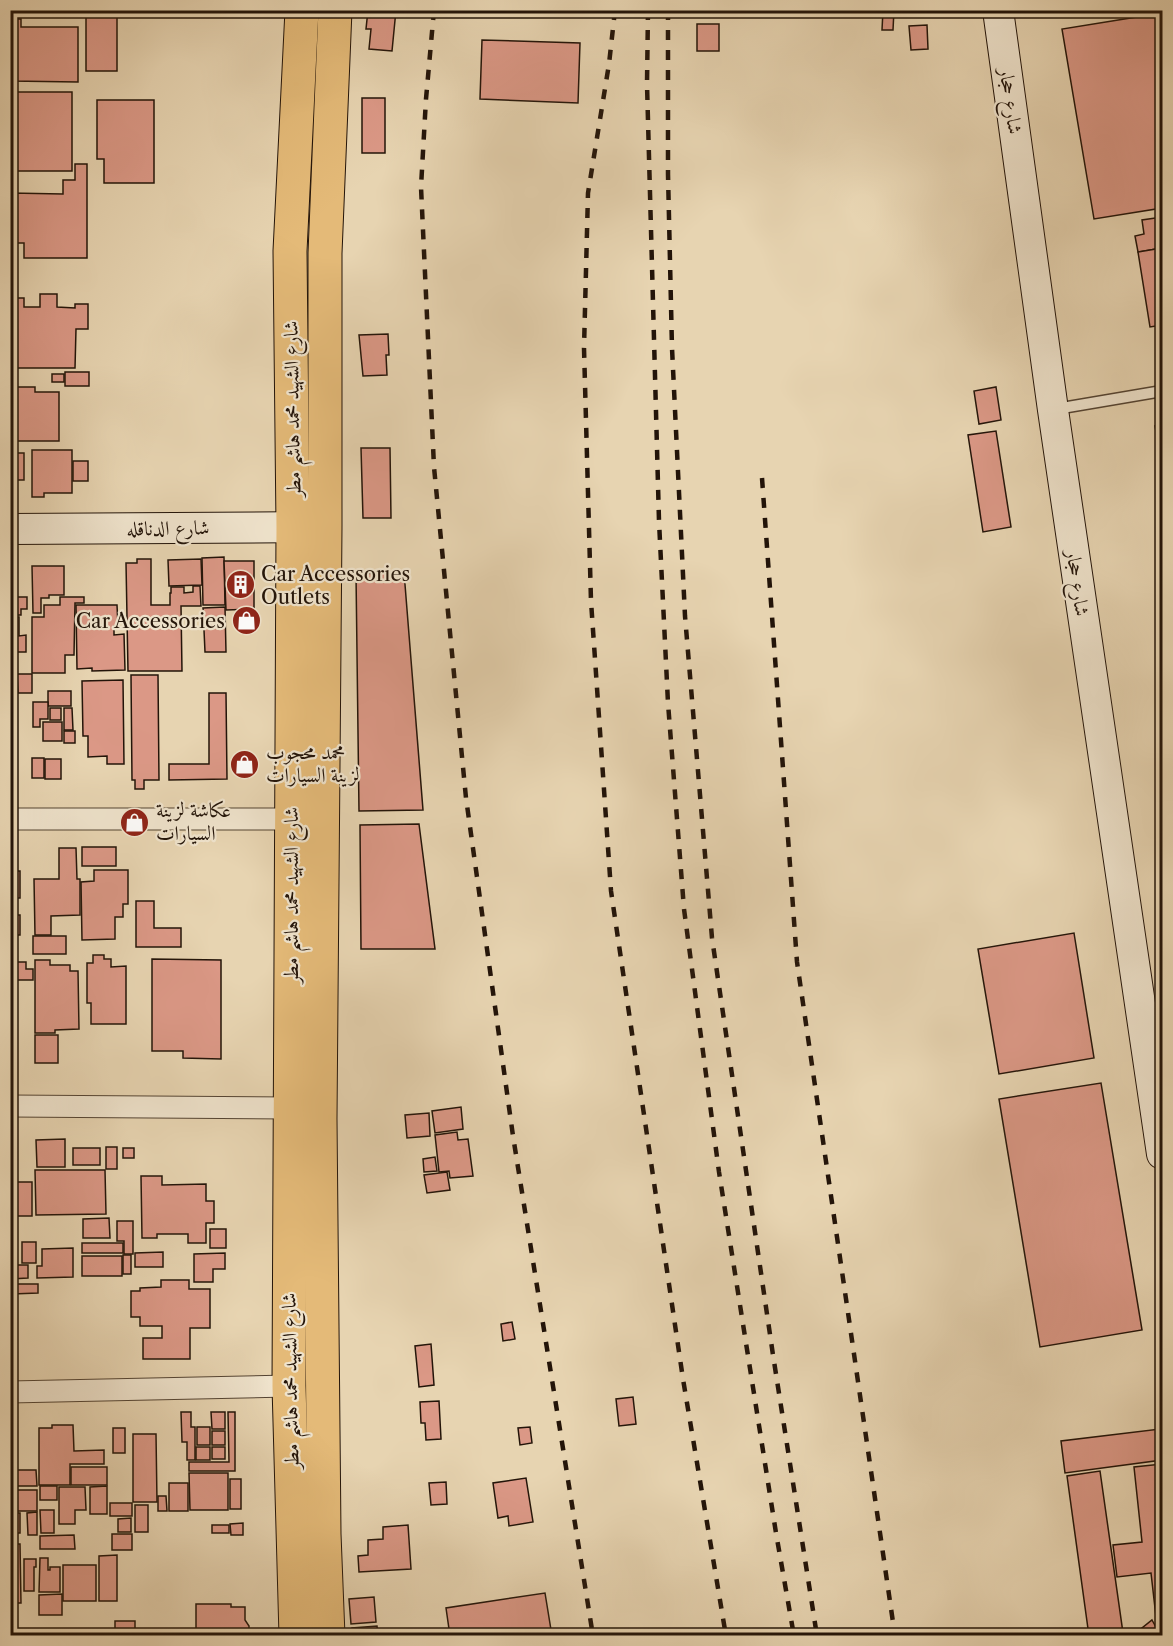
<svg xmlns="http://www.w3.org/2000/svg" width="1173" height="1646" viewBox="0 0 1173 1646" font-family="'Libre Caslon Text',Amiri,serif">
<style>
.building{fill:#db9886;stroke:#231409;stroke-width:1.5}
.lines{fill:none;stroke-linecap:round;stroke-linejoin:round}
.lane-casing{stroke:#544433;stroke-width:13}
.street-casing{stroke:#544433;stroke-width:23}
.secondary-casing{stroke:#231409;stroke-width:32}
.primary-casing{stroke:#231409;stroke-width:35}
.lane{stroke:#efe3cc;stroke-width:10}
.street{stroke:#efe3cc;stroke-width:21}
.secondary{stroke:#efe3cc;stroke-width:30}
.primary{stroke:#e4ba78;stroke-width:33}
.rail{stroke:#231409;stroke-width:4.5;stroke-dasharray:10 10;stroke-linecap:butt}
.labels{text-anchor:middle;stroke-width:4.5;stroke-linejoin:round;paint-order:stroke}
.street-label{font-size:20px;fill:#231409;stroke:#efe3cc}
.poi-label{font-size:20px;fill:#231409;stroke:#efe3cc;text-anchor:start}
</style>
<rect width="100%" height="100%" fill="#e7d4b1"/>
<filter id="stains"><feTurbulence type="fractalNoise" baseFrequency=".00333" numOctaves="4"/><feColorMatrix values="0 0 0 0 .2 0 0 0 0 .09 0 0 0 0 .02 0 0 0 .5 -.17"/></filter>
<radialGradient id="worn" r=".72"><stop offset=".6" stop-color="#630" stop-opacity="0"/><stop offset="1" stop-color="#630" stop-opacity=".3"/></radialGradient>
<g class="building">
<rect x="86" y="10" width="31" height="61"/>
<path d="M 368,10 L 396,10 L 392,51 L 369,49 L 371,29 L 366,29 Z"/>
<path d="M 883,10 L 894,10 L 893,30 L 882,30 Z"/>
<path d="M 1162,13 L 1162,208 L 1094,219 L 1062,29 Z"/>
<path d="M 10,19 L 21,19 L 21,27 L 78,27 L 78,82 L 10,81 Z"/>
<rect x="697" y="24" width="22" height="27"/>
<path d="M 927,25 L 928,49 L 911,50 L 909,26 Z"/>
<path d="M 482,40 L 580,43 L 578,103 L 480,99 Z"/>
<path d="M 15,92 L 72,92 L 72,171 L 10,171 L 10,119 L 15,120 Z"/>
<rect x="362" y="98" width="23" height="55"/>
<path d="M 97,100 L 154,100 L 154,183 L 104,183 L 104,159 L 97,159 Z"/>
<path d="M 75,164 L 87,164 L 87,258 L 24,258 L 24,243 L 10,243 L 10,193 L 63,194 L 63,180 L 75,180 Z"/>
<path d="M 1162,217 L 1162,248 L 1138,252 L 1135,236 L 1144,234 L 1142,220 Z"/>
<path d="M 1162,248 L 1162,325 L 1150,327 L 1138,252 Z"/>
<path d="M 40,294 L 57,294 L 57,307 L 75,308 L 75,304 L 88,304 L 88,329 L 76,329 L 75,368 L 10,368 L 10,298 L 24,298 L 24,307 L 40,307 Z"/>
<path d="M 388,334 L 389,355 L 386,355 L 387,375 L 363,376 L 359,335 Z"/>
<rect x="65" y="372" width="24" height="14"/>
<rect x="52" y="374" width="12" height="8"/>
<path d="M 10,387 L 35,387 L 35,392 L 59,392 L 59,441 L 10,441 Z"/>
<path d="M 996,387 L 1001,420 L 979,424 L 974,391 Z"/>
<path d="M 1162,425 L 1162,469 L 1155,426 Z"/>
<path d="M 996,431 L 1011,527 L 983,532 L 968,435 Z"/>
<path d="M 361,448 L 390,448 L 391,518 L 363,518 Z"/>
<path d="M 32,450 L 72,450 L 72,493 L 44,493 L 44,497 L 32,497 Z"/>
<rect x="10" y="453" width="14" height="27"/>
<rect x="73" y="461" width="15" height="20"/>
<path d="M 224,557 L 225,605 L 203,605 L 202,558 Z"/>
<path d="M 137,559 L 151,559 L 151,605 L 170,605 L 170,593 L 171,593 L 171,587 L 184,587 L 184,593 L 193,592 L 193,586 L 200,586 L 201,606 L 181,606 L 182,671 L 128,671 L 126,563 L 137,563 Z"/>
<path d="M 201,559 L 202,585 L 169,586 L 168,560 Z"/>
<path d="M 224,561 L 254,561 L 254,609 L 226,610 Z"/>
<path d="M 32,566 L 64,566 L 64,595 L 49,595 L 49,598 L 41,598 L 41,613 L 33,613 Z"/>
<path d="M 404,572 L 423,810 L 359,811 L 356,574 Z"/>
<path d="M 10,597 L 27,597 L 27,609 L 21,609 L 21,615 L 10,615 Z"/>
<path d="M 60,597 L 84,597 L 84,603 L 75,603 L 74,655 L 65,655 L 65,673 L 32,673 L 32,617 L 44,617 L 44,605 L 60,605 Z"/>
<path d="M 76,605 L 117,605 L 118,626 L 114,626 L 114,635 L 124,634 L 125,670 L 92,671 L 92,668 L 77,669 Z"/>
<path d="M 225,607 L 226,652 L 205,652 L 203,608 Z"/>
<path d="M 19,617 L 19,636 L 26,635 L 26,652 L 10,652 L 10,618 Z"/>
<path d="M 17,674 L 32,674 L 32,693 L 18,693 Z"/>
<path d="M 131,675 L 158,675 L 159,780 L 144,780 L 144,789 L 135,789 L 135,780 L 132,780 Z"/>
<path d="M 123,680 L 124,764 L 107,764 L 107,756 L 88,757 L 88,736 L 83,736 L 82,681 Z"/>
<rect x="48" y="691" width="23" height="15"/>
<path d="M 209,693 L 226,693 L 227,779 L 169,780 L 169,764 L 209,764 Z"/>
<path d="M 33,702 L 48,702 L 48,719 L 40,719 L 40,727 L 33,727 Z"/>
<rect x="50" y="708" width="11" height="12"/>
<path d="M 64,708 L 72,708 L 73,730 L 64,730 Z"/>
<rect x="43" y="722" width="19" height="19"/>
<rect x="64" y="731" width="11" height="12"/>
<rect x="32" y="758" width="12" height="20"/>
<rect x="45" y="759" width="16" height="20"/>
<path d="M 419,824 L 435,949 L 361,949 L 360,825 Z"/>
<rect x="82" y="847" width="34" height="19"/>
<path d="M 59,848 L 76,848 L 77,879 L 80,879 L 80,915 L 51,916 L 51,935 L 35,935 L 34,879 L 59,879 Z"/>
<path d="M 94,870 L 128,870 L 128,904 L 123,904 L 123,917 L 115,917 L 115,939 L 82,940 L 81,882 L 94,881 Z"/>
<path d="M 10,871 L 20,871 L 20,898 L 13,898 L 13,915 L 20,915 L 20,935 L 10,935 Z"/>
<path d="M 136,901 L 154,901 L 154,928 L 181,928 L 181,947 L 136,947 Z"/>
<path d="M 1074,933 L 1094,1058 L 999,1074 L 978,949 Z"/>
<rect x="33" y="936" width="33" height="18"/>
<path d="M 93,955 L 104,955 L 104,959 L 111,959 L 111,967 L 126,966 L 126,1024 L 91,1024 L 91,1003 L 87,1003 L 87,963 L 93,963 Z"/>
<path d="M 152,959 L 221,960 L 221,1059 L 183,1058 L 183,1051 L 152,1051 Z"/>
<path d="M 35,960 L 50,960 L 50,965 L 70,965 L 70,971 L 78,971 L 79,1029 L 55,1030 L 55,1033 L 35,1033 Z"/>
<path d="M 10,962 L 26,962 L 26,969 L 33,969 L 33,980 L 10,980 Z"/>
<rect x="35" y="1035" width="23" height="28"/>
<path d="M 1101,1083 L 1142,1330 L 1040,1347 L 999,1099 Z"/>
<path d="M 461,1107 L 463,1129 L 435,1133 L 432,1111 Z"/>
<path d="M 429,1113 L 430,1136 L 407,1138 L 405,1115 Z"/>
<path d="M 457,1132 L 458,1140 L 468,1139 L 473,1176 L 450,1178 L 449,1171 L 439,1172 L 435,1135 Z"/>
<path d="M 65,1139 L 65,1167 L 37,1167 L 36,1140 Z"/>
<rect x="106" y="1147" width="11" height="22"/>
<rect x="73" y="1148" width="27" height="17"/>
<rect x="123" y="1148" width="11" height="10"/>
<path d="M 435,1157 L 437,1171 L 424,1172 L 423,1159 Z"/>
<path d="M 35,1170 L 105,1170 L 106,1214 L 36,1215 Z"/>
<path d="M 447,1172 L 450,1190 L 427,1193 L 424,1175 Z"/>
<path d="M 141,1176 L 162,1176 L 162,1185 L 206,1184 L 206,1201 L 214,1201 L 214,1223 L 206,1223 L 206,1243 L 188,1243 L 188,1234 L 157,1234 L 157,1238 L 142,1238 Z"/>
<rect x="10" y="1182" width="3" height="41"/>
<rect x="16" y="1182" width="16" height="34"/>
<path d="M 109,1218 L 110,1238 L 83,1238 L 83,1219 Z"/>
<path d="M 117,1221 L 133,1221 L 133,1254 L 124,1254 L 124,1241 L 117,1241 Z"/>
<rect x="210" y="1229" width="16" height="19"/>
<rect x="22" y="1242" width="14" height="21"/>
<rect x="82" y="1243" width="41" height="10"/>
<path d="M 73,1248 L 73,1277 L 37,1278 L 37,1266 L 42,1266 L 42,1249 Z"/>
<path d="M 163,1252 L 163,1267 L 135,1267 L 135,1253 Z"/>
<path d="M 225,1253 L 225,1269 L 213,1269 L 213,1282 L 194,1282 L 194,1254 Z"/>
<rect x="123" y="1255" width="8" height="19"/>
<rect x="82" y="1256" width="40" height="20"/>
<path d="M 10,1265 L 28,1265 L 28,1278 L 10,1279 Z"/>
<path d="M 161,1280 L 189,1280 L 189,1289 L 210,1289 L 210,1328 L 190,1328 L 190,1359 L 143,1359 L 143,1338 L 162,1338 L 162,1326 L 140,1326 L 140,1317 L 131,1317 L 131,1291 L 140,1291 L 140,1288 L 161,1287 Z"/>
<path d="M 12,1284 L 38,1284 L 38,1293 L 12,1294 Z"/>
<path d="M 512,1322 L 515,1339 L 503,1341 L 501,1324 Z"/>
<path d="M 431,1344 L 434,1385 L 419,1387 L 415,1346 Z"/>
<path d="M 633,1397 L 636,1424 L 619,1426 L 616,1399 Z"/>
<path d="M 439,1401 L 441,1439 L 426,1440 L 425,1423 L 421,1423 L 420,1402 Z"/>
<path d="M 181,1412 L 191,1412 L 191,1427 L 195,1427 L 195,1460 L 187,1460 L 187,1442 L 182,1442 Z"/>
<path d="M 211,1412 L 225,1412 L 225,1429 L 212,1429 Z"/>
<path d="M 228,1412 L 235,1412 L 235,1471 L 189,1471 L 189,1462 L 229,1462 Z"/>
<path d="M 52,1425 L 73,1425 L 74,1451 L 104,1450 L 104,1464 L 70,1464 L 70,1485 L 39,1485 L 39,1428 L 52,1428 Z"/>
<rect x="197" y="1427" width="13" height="18"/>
<path d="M 530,1427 L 532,1443 L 520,1445 L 518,1428 Z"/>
<rect x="113" y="1428" width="12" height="25"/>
<path d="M 1160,1429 L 1162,1460 L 1065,1473 L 1061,1441 Z"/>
<rect x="212" y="1431" width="13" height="14"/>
<path d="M 133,1434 L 156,1434 L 157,1502 L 133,1502 Z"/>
<rect x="196" y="1447" width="14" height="13"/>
<rect x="212" y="1447" width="13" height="12"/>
<path d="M 1162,1464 L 1162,1616 L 1156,1617 L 1151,1573 L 1117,1577 L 1113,1545 L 1142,1542 L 1134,1467 Z"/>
<rect x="71" y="1467" width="36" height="18"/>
<path d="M 10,1470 L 36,1470 L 37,1486 L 10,1486 Z"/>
<path d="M 1100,1471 L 1123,1633 L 1106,1636 L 1089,1636 L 1067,1476 Z"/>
<path d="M 189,1473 L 228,1473 L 228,1510 L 190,1510 Z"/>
<path d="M 526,1478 L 533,1522 L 509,1526 L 508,1516 L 498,1518 L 493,1483 Z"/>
<rect x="230" y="1479" width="11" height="30"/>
<path d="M 446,1482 L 447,1504 L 431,1505 L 429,1483 Z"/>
<rect x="169" y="1483" width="19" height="28"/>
<rect x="40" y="1486" width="17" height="14"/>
<path d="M 107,1486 L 107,1514 L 90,1514 L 90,1487 Z"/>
<path d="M 59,1487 L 85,1487 L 86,1510 L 75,1510 L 75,1524 L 59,1524 Z"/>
<rect x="10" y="1490" width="27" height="21"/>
<path d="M 158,1496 L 166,1496 L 167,1511 L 158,1511 Z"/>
<rect x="110" y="1503" width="22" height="13"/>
<rect x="135" y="1505" width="13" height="27"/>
<path d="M 40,1510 L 54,1510 L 54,1533 L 41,1533 Z"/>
<path d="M 37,1512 L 37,1535 L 28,1535 L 27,1513 Z"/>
<rect x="10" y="1513" width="10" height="20"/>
<path d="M 131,1518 L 131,1532 L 118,1532 L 118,1519 Z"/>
<path d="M 243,1523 L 243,1535 L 231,1535 L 230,1524 Z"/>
<rect x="212" y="1525" width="17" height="8"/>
<path d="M 408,1525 L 411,1569 L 359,1572 L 358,1556 L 368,1555 L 368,1540 L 383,1539 L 383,1527 Z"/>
<rect x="112" y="1534" width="20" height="16"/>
<path d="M 74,1535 L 75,1549 L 40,1549 L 40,1536 Z"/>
<path d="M 10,1544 L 20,1544 L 21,1603 L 10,1603 Z"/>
<path d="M 117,1555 L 117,1601 L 99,1601 L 99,1556 Z"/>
<path d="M 40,1558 L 48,1558 L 48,1570 L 50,1570 L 50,1567 L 60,1567 L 60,1592 L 39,1592 Z"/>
<path d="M 24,1559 L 36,1559 L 36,1567 L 34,1567 L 34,1591 L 24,1591 Z"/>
<rect x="63" y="1565" width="33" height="36"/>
<path d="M 545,1593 L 552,1636 L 450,1636 L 446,1608 Z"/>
<path d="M 62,1594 L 62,1615 L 39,1615 L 39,1595 Z"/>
<path d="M 374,1597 L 376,1622 L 351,1624 L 349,1599 Z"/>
<path d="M 196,1604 L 231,1604 L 231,1607 L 245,1607 L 245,1620 L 249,1626 L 249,1636 L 196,1636 Z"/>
<path d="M 1152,1620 L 1157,1629 L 1149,1636 L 1132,1636 Z"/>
<rect x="115" y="1621" width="20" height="15"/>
<path d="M 377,1626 L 378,1636 L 352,1636 L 352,1628 Z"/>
<path d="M 40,1629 L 40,1636 L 25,1636 L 25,1630 Z"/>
</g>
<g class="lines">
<defs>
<path id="lane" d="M 1056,409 L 1162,391"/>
<g id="street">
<path d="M 10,819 L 291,819"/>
<path d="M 10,1106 L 290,1108"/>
<path d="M 10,1392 L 289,1386"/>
</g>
<g id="secondary">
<path d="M 998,10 L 1053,410 L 1162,1154"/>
<path d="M 10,529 L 316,527"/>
</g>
<g id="primary">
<path d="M 296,1636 L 289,1386 L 293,526 L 290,251 L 302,10"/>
<path d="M 328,1636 L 324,1534 L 320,1119 L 325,527 L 325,253 L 335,10"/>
</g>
</defs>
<use href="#lane" class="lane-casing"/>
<use href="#street" class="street-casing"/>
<use href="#secondary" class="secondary-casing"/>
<use href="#primary" class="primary-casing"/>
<use href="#lane" class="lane"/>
<use href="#street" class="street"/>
<use href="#secondary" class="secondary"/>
<use href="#primary" class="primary"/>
<g class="rail">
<path d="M 434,10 L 426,99 L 421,187 L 434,467 L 466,798 L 513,1136 L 593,1636"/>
<path d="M 615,10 L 609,64 L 588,193 L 584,348 L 591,601 L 611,891 L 683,1379 L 726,1636"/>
<path d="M 648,10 L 647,84 L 659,521 L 668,703 L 684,909 L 719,1172 L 776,1533 L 794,1636"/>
<path d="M 668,10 L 668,174 L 672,348 L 685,616 L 712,938 L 773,1355 L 817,1636"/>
<path d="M 762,478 L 797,962 L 895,1636"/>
</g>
</g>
<defs>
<symbol id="building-disc" viewBox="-11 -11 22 22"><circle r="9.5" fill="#8f2418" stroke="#efe3cc"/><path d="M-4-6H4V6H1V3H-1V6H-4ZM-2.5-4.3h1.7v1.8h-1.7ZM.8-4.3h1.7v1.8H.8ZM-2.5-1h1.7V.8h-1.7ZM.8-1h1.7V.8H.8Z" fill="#fff"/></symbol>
<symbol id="shop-disc" viewBox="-11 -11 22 22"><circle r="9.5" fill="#8f2418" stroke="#efe3cc"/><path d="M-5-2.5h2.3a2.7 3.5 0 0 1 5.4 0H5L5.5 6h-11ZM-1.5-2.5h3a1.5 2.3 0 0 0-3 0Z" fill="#fff"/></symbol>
</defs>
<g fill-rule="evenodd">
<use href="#building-disc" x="224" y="568" width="33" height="33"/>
<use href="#shop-disc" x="230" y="604" width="33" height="33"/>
<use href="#shop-disc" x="228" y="748" width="33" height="33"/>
<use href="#shop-disc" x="118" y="806" width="33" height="33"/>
</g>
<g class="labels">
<g class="street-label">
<text transform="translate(1011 101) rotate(82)" y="7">شارع حجار</text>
<text transform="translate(292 409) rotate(-91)" y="7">شارع الشهيد محمد هاشم مطر</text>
<text transform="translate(168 528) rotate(-1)" y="7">شارع الدناقله</text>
<text transform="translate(1078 583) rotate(82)" y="7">شارع حجار</text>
<text transform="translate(291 895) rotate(-90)" y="7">شارع الشهيد محمد هاشم مطر</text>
<text transform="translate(290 1381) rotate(-91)" y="7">شارع الشهيد محمد هاشم مطر</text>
</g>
<g class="poi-label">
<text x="261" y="581">Car Accessories<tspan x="261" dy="23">Outlets</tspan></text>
<text x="225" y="628" text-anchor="end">Car Accessories</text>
<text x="266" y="759">محمد محجوب<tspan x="266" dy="23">لزينة السيارات</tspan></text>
<text x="156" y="817">عكاشة لزينة<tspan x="156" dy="23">السيارات</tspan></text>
</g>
</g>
<rect width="1173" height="1646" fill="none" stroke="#e7d4b1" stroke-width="36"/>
<rect x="12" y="12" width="1149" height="1622" fill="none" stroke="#231409" stroke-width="3"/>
<rect x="18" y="18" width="1137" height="1610" fill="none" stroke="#231409" stroke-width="1.5"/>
<rect width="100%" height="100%" filter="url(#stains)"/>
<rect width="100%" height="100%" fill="url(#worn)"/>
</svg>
